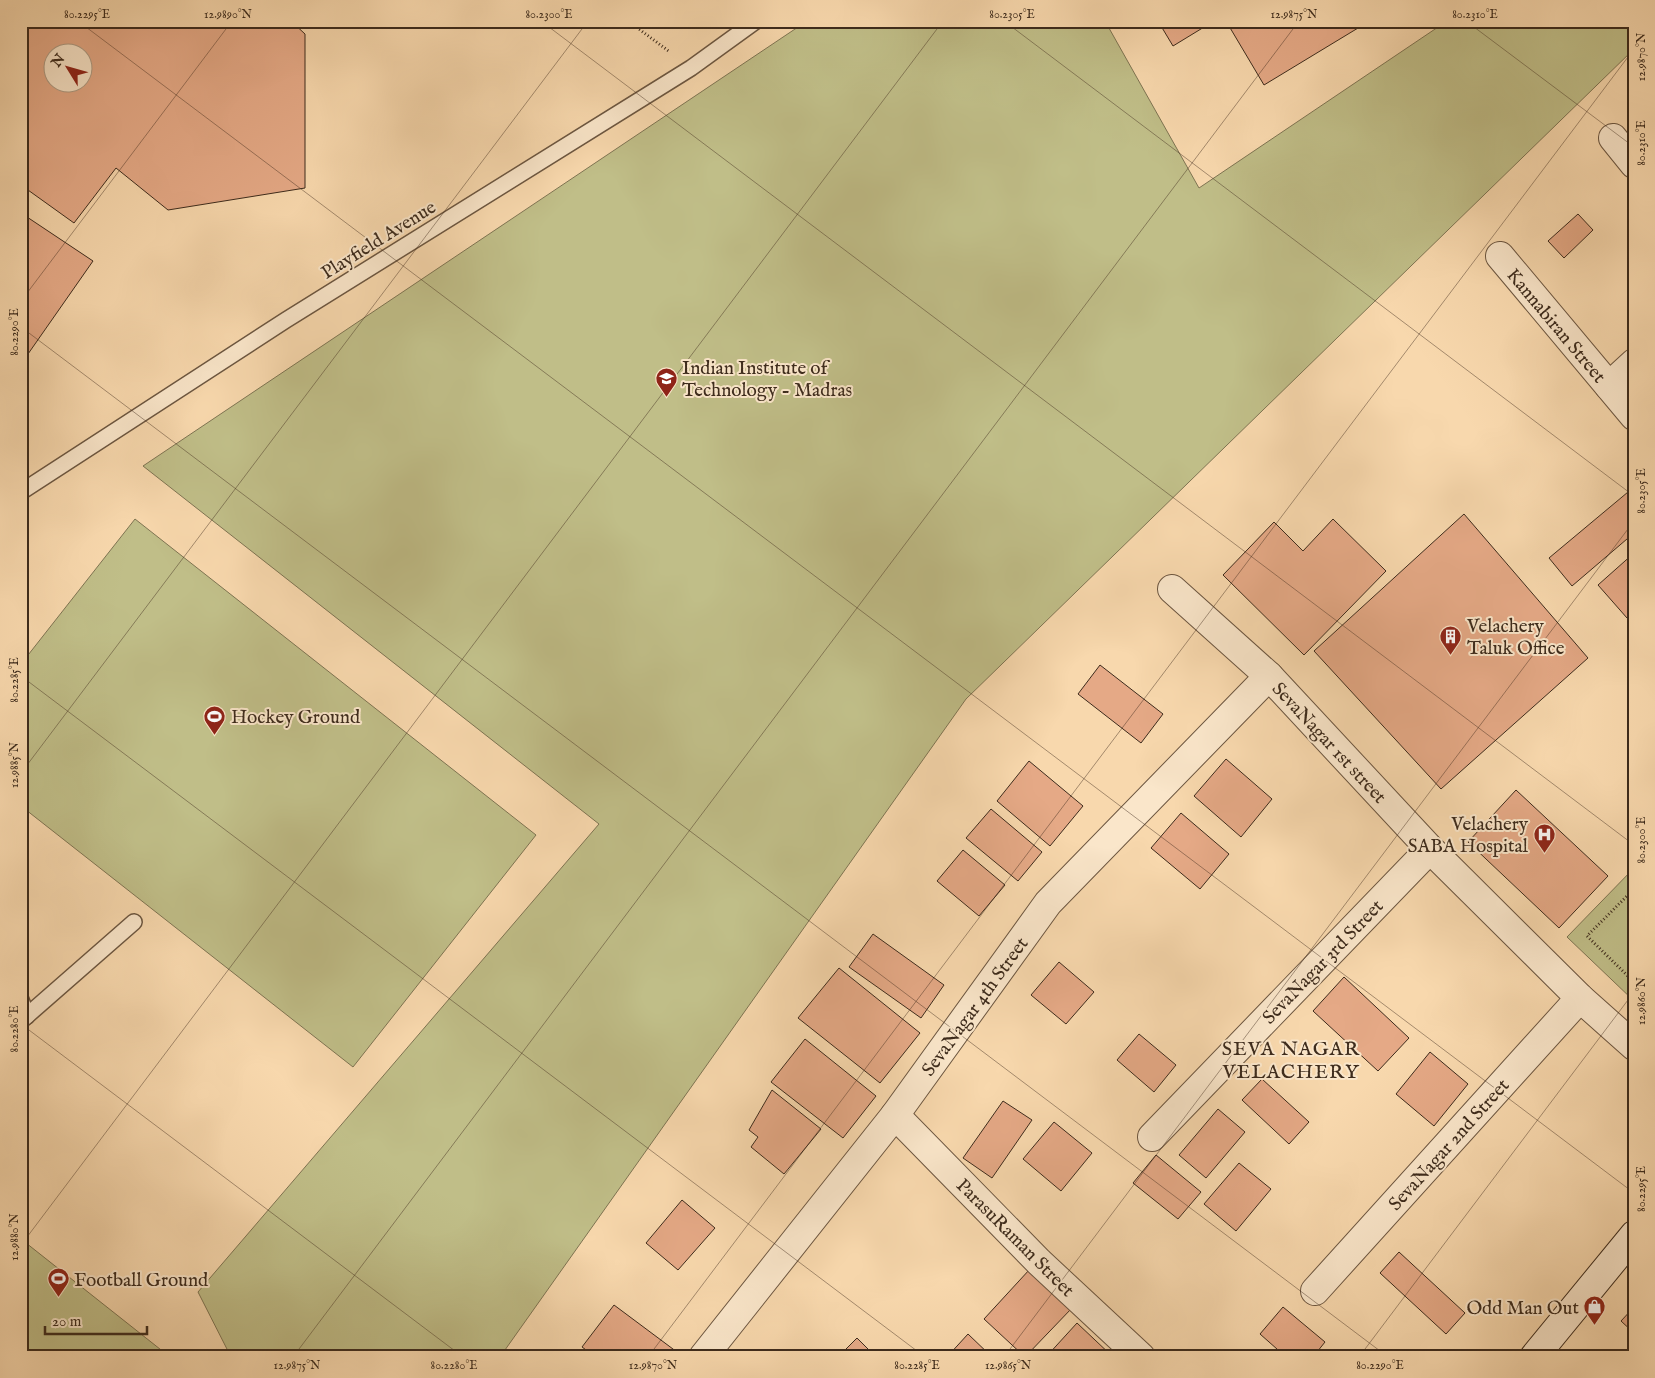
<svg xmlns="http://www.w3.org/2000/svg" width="1655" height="1378" viewBox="0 0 1655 1378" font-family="'IM FELL English',serif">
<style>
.green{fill:#c0be88;stroke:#7e7452}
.building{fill:#e5a986;stroke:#3d2b1c;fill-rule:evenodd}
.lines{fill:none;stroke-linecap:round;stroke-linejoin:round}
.lane-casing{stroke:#6c5640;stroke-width:18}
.street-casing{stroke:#6c5640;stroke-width:30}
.secondary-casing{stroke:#3d2b1c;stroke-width:30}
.path{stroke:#3d2b1c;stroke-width:3;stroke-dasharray:1 2.5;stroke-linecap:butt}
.lane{stroke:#fae6ca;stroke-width:15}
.street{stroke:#fae6ca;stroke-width:28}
.secondary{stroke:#fae6ca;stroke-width:28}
.ticks{fill:none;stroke:#3d2b1c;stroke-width:1;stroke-opacity:0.45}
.labels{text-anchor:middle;stroke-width:4;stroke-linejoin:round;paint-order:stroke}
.street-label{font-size:19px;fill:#3d2b1c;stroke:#fae6ca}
.poi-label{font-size:19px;fill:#3d2b1c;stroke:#fae6ca;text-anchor:start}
.neighbourhood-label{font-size:20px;letter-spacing:1px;fill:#3d2b1c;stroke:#fae6ca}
.neatline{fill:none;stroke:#3d2b1c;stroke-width:2}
.ticks-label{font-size:12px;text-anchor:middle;fill:#3d2b1c}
</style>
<rect width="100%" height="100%" fill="#f8d8ad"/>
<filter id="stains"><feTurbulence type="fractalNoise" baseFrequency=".004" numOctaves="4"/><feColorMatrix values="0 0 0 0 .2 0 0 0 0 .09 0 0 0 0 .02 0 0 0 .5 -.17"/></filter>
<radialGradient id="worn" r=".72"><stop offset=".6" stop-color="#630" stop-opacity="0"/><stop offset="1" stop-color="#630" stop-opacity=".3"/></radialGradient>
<g class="green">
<path d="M 807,21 L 1105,21 L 1199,188 L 1447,21 L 1634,21 L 1634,49 L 966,699 L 500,1357 L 229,1357 L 230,1355 L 198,1292 L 599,824 L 143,466 Z"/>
<path d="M 135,519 L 536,835 L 353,1067 L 21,806 L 21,664 Z"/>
<path d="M 1634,868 L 1634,1001 L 1567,937 Z"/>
<path d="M 21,1239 L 170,1357 L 21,1357 Z"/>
</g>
<g class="building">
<path d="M 21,21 L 291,21 L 305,34 L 305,188 L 168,210 L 116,168 L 74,223 L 21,185 ZM 52,52 L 82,52 L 82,82 L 52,82 Z"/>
<path d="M 1158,21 L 1214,21 L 1173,46 Z"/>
<path d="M 1226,21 L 1361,21 L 1363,25 L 1264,85 Z"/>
<path d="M 21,213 L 93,261 L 21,364 Z"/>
<path d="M 1578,214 L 1593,230 L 1564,258 L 1548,241 Z"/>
<path d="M 1634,487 L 1634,533 L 1572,586 L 1549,558 Z"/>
<path d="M 1464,514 L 1588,658 L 1441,789 L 1314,651 Z"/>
<path d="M 1333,519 L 1386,571 L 1304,655 L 1223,575 L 1274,522 L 1303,551 Z"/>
<path d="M 1634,553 L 1634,612 L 1627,618 L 1598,585 Z"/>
<path d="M 1100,665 L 1163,714 L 1141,743 L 1078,694 Z"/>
<path d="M 1226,759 L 1272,799 L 1241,837 L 1194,796 Z"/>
<path d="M 1029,761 L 1083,806 L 1050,846 L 997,801 Z"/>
<path d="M 1516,790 L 1608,876 L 1559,928 L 1468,842 Z"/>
<path d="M 991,809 L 1042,852 L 1018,881 L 966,838 Z"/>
<path d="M 1181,813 L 1229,854 L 1200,889 L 1151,848 Z"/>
<path d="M 963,850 L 1005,885 L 979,916 L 937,881 Z"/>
<path d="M 873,934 L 944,985 L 921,1018 L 849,967 Z"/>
<path d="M 1059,962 L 1094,992 L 1066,1024 L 1031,995 Z"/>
<path d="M 839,968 L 920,1033 L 880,1083 L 798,1018 Z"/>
<path d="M 1344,977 L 1409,1038 L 1378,1071 L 1313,1011 Z"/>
<path d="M 1139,1034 L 1176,1065 L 1154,1092 L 1117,1060 Z"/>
<path d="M 805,1039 L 876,1096 L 843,1138 L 771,1082 Z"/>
<path d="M 1430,1052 L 1468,1084 L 1434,1126 L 1396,1094 Z"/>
<path d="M 1262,1079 L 1309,1122 L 1289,1144 L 1242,1100 Z"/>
<path d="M 772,1090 L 821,1129 L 784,1174 L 751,1147 L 758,1137 L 749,1130 Z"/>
<path d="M 1003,1101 L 1032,1120 L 992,1178 L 963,1158 Z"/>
<path d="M 1218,1109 L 1245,1132 L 1206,1178 L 1179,1155 Z"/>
<path d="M 1054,1122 L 1092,1153 L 1061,1191 L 1023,1159 Z"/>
<path d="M 1156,1155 L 1201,1192 L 1178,1219 L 1133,1183 Z"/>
<path d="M 1239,1163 L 1271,1189 L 1236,1231 L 1204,1204 Z"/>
<path d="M 682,1200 L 715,1228 L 678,1270 L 646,1243 Z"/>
<path d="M 1399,1252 L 1465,1313 L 1446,1334 L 1380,1273 Z"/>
<path d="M 1030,1269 L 1072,1308 L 1025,1357 L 984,1319 Z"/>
<path d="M 614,1305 L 681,1355 L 680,1357 L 596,1357 L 582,1347 Z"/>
<path d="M 1283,1307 L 1325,1342 L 1313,1357 L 1286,1357 L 1260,1334 Z"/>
<path d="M 1634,1307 L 1634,1333 L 1621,1321 Z"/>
<path d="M 1077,1323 L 1113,1357 L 1046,1357 Z"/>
<path d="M 968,1334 L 992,1357 L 947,1357 Z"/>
<path d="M 857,1338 L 876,1357 L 838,1357 Z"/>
</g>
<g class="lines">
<defs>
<g id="lane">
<path d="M 21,492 L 286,320 L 691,68 L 756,21"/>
<path d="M 21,1000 L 27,1016"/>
<path d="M 21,1021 L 134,922"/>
</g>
<g id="street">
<path d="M 1613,138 L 1634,164"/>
<path d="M 1500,256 L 1634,416"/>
<path d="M 1609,386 L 1634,363"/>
<path d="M 1172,589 L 1269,676 L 1430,849 L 1580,998 L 1634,1046"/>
<path d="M 895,1115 L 1039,1262 L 1141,1357"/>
<path d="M 1152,1137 L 1430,849"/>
<path d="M 1315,1291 L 1580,998"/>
<path d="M 703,1357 L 895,1115 L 1048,903 L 1269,676"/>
</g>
<path id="secondary" d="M 1534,1357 L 1634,1235"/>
</defs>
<use href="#lane" class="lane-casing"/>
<use href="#street" class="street-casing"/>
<use href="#secondary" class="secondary-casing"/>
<g class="path">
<path d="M 628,21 L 670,52"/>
<path d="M 1634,889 L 1587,936 L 1634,982"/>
</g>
<use href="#lane" class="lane"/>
<use href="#street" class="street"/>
<use href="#secondary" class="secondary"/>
</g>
<path class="ticks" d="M 78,21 L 1634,1193M 541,21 L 1634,845M 1004,21 L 1634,496M 1466,21 L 1634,147M 21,301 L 232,21M 21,327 L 1388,1357M 21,676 L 925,1357M 21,773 L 588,21M 21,1024 L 463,1357M 21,1245 L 943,21M 293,1357 L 1299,21M 648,1357 L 1634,49M 1004,1357 L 1634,521M 1359,1357 L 1634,992"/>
<defs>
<symbol id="university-pin" viewBox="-11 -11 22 30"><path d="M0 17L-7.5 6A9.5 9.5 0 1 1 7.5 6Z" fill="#8f2418" stroke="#fae6ca"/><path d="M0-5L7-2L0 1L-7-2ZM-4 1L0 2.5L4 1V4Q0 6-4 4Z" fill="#fff"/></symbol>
<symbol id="building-pin" viewBox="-11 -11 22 30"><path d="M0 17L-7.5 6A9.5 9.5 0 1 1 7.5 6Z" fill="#8f2418" stroke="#fae6ca"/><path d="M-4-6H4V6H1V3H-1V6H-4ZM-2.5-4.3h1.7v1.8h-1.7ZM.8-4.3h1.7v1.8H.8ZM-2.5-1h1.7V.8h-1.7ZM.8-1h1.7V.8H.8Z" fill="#fff"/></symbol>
<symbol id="stadium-pin" viewBox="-11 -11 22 30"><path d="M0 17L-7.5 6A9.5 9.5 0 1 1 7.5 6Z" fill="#8f2418" stroke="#fae6ca"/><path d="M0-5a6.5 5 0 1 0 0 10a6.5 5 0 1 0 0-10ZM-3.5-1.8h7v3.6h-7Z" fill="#fff"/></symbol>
<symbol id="hospital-pin" viewBox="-11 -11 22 30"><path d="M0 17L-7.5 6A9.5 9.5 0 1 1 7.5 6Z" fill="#8f2418" stroke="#fae6ca"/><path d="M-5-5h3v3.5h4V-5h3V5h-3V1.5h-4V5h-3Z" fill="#fff"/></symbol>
<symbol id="shop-pin" viewBox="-11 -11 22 30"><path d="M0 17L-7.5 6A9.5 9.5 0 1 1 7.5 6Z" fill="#8f2418" stroke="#fae6ca"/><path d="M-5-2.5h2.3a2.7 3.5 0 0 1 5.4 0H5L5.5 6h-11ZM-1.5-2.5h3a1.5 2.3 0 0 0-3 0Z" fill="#fff"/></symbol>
</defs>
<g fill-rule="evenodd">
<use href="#university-pin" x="654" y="366" width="25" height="34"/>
<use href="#building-pin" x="1438" y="624" width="25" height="34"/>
<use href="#stadium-pin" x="202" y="704" width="25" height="34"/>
<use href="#hospital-pin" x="1532" y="822" width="25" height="34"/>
<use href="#stadium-pin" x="46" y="1266" width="25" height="34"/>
<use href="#shop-pin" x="1582" y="1294" width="25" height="34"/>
</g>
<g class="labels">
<g class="street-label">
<text transform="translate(378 239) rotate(-32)" y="7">Playfield Avenue</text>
<text transform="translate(1557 325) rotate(50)" y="7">Kannabiran Street</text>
<text transform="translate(1330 742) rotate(47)" y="7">SevaNagar 1st street</text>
<text transform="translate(1322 961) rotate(-46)" y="7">SevaNagar 3rd Street</text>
<text transform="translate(974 1006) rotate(-54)" y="7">SevaNagar 4th Street</text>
<text transform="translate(1448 1144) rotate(-48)" y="7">SevaNagar 2nd Street</text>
<text transform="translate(1016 1237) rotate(45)" y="7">ParasuRaman Street</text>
</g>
<g class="poi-label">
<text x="682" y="374">Indian Institute of<tspan x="682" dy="22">Technology - Madras</tspan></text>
<text x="1467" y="632">Velachery<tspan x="1467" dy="22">Taluk Office</tspan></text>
<text x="231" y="723">Hockey Ground</text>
<text x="1528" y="830" text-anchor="end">Velachery<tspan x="1528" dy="22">SABA Hospital</tspan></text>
<text x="74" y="1286">Football Ground</text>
<text x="1579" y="1314" text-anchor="end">Odd Man Out</text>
</g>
<g class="neighbourhood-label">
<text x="1291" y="1055">SEVA NAGAR<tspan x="1291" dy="23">VELACHERY</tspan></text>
</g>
</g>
<rect width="1655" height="1378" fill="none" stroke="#f8d8ad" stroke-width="55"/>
<g transform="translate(68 68) rotate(307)"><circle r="24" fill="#fae6ca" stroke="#ae9b84"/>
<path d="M0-4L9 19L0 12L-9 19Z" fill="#8f2418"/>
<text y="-8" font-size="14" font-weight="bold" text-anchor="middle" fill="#3d2b1c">N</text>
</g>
<path d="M45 1326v8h102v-8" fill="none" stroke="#3d2b1c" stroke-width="2.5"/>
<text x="52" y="1326" font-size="15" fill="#3d2b1c" stroke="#fae6ca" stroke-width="4" paint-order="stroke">20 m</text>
<rect x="28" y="28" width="1600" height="1322" class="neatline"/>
<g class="ticks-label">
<text x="87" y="18">80.2295°E</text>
<text x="228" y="18">12.9890°N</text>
<text x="549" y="18">80.2300°E</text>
<text x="1012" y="18">80.2305°E</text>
<text x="1294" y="18">12.9875°N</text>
<text x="1475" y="18">80.2310°E</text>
<text transform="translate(1641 57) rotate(-90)" y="4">12.9870°N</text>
<text transform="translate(1641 143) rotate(-90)" y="4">80.2310°E</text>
<text transform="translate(14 332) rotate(-90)" y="4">80.2290°E</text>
<text transform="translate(1641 491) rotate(-90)" y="4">80.2305°E</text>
<text transform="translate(14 680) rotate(-90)" y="4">80.2285°E</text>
<text transform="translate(14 765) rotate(-90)" y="4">12.9885°N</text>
<text transform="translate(1641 840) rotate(-90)" y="4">80.2300°E</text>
<text transform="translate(1641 1001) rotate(-90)" y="4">12.9860°N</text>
<text transform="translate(14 1029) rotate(-90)" y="4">80.2280°E</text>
<text transform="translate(1641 1189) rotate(-90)" y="4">80.2295°E</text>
<text transform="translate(14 1237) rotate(-90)" y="4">12.9880°N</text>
<text x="297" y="1369">12.9875°N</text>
<text x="454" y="1369">80.2280°E</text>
<text x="653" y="1369">12.9870°N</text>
<text x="917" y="1369">80.2285°E</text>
<text x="1008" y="1369">12.9865°N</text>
<text x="1380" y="1369">80.2290°E</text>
</g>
<rect width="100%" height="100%" filter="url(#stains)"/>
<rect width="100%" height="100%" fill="url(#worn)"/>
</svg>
